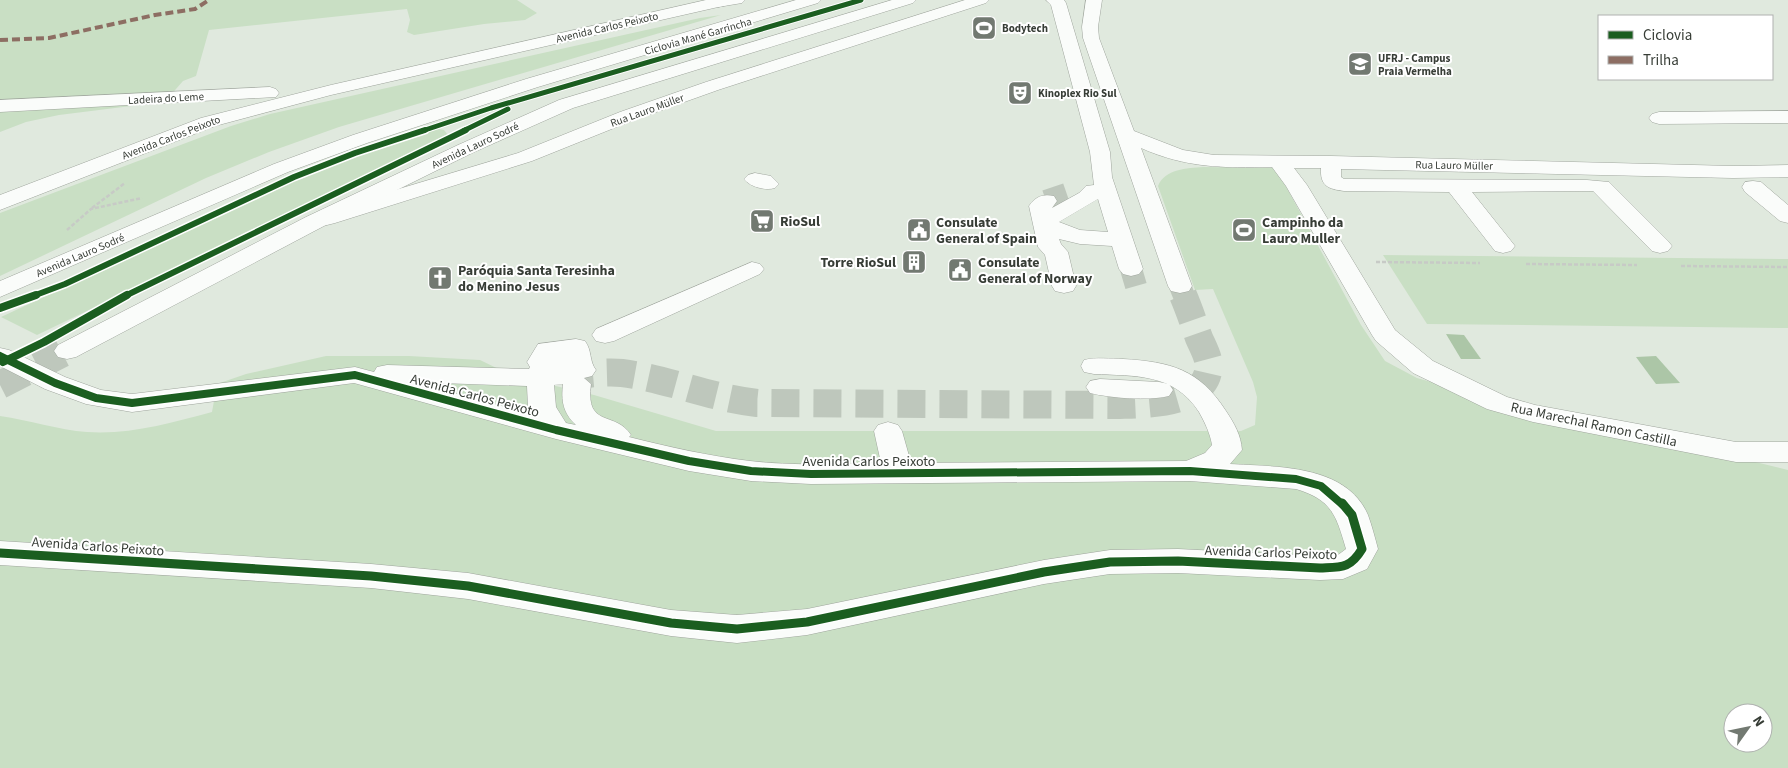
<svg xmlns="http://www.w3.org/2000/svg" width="1788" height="768" viewBox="0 0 1788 768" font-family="'Source Sans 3',sans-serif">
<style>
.green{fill:#c9dfc4;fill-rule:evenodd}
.water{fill:#acc6a7}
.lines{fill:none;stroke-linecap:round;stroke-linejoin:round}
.minor-tunnel-far1{stroke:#bec7bc;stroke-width:22;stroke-dasharray:22 11;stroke-linecap:butt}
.minor-tunnel{stroke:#bec7bc;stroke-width:28;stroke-dasharray:28 14;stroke-linecap:butt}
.highway-tunnel{stroke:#bec7bc;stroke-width:28;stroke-dasharray:28 14;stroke-linecap:butt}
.minor-casing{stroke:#9fa59d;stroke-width:1}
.highway-casing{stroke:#9fa59d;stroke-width:1}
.path{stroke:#c7cac6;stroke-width:2.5;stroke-dasharray:4 2;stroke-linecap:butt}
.minor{fill:#fafcfa;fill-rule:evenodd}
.highway{fill:#fafcfa;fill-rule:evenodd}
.quiet{stroke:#8d6e63;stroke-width:4;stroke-dasharray:8 4;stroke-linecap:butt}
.cycleway-far3-casing{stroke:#fff;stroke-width:7}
.cycleway-far2-casing{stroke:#fff;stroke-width:9}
.cycleway-far1-casing{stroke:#fff;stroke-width:11}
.cycleway-casing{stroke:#fff;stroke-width:12}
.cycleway-far3{stroke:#1b5e20;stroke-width:5}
.cycleway-far2{stroke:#1b5e20;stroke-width:6}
.cycleway-far1{stroke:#1b5e20;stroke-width:8}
.cycleway{stroke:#1b5e20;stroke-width:9}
.labels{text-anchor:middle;stroke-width:4;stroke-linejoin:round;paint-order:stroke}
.far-street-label{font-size:11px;fill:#373d36;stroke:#fff}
.far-poi-label{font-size:11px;font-weight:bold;fill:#373d36;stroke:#fff;text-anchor:start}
.poi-label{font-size:14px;font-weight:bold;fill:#373d36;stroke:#fff;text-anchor:start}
.street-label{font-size:14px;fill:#373d36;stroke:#fff}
</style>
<rect width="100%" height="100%" fill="#e0e9de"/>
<g class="green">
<path d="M 0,0 L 517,0 L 537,13 L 525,20 L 484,24 L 414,35 L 407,32 L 410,20 L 407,9 L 209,30 L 196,76 L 183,81 L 169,97 L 155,103 L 59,115 L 26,122 L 0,132 Z"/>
<path d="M 721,15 L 339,127 L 269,152 L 206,178 L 0,276 L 0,213 L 231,126 L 270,114 L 700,18 Z"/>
<path d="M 439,129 L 444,130 L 448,135 L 446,138 L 37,335 L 1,317 L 306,175 L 417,133 Z"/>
<path d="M 1203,167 L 1276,168 L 1361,325 L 1385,361 L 1417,378 L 1463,391 L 1788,470 L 1788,768 L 0,768 L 0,416 C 29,420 58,430 87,432 C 129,435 171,423 212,412 L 217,384 L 246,374 L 326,356 L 409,356 L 480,360 L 513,376 L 594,395 L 716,431 L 1241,431 L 1255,425 L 1257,397 L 1253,382 L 1213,289 L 1195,290 L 1158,186 C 1165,169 1187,168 1203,167 ZM 1733,713 L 1763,713 L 1763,743 L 1733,743 Z"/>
<path d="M 1383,255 L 1788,259 L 1788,328 L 1427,324 Z"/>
</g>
<g class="water">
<path d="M 1446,334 L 1464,335 L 1481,359 L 1461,359 Z"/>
<path d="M 1656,356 L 1680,383 L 1656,384 L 1636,357 Z"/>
</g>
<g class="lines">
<g class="minor-tunnel-far1">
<path d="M 1046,201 L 1072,192"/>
<path d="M 1131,269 L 1136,286"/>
<path d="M 1180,286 L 1184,296"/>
</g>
<path class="minor-tunnel" d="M 565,376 C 583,375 604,371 622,373 C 668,379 711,398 757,403 L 1120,405 C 1148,404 1215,404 1208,360 C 1206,352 1202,345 1199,338 C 1194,324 1189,309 1183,295"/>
<path class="highway-tunnel" d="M 0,385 L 67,351"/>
<defs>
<g id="minor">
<path d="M 706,0 L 735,0 L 732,3 L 727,5 L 331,95 L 215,126 L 0,210 L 0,195 L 201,118 L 331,85 Z"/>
<path d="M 965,0 L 989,0 L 986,3 L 718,90 L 634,120 L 532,161 L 335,223 L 327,225 L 319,223 L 316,218 L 319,213 L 518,153 L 620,112 L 706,82 Z"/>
<path d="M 1046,0 L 1064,0 L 1066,3 L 1110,152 L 1112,177 L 1143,269 L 1139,274 L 1131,276 L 1123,274 L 1119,269 L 1112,246 L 1080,244 L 1059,239 L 1061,244 L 1068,252 L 1076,286 L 1073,291 L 1064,293 L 1055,291 L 1052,286 L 1045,255 L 1038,247 L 1029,206 C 1036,196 1043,194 1054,196 L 1057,201 L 1052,208 L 1079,193 L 1086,186 L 1094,185 L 1090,152 L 1051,5 ZM 1098,199 L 1108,232 L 1080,230 L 1059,222 Z"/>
<path d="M 1086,0 L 1102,0 L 1098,27 L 1099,38 L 1134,131 L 1183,150 L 1214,155 L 1331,156 L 1733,166 L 1788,165 L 1788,177 L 1733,178 L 1341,169 L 1341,177 L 1344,179 L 1587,180 L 1609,182 L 1668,241 L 1672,246 L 1668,251 L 1660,253 L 1652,251 L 1593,191 L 1472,192 L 1515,246 L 1511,251 L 1503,253 L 1495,251 L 1449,192 L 1344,191 C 1328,189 1320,186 1321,168 L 1294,168 L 1307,185 L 1395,330 L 1433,361 L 1507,397 L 1535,405 L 1736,442 L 1788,442 L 1788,462 L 1736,462 L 1533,422 L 1487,409 L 1413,373 L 1376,341 L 1372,335 L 1286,186 L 1272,167 C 1223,168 1186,168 1141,148 L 1192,286 L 1189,291 L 1180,293 L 1171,291 L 1168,286 L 1083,38 L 1082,27 Z"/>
<path d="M 270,87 L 276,89 L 279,93 L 276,97 L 0,112 L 0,100 Z"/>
<path d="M 1788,111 L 1788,123 L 1659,124 L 1652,122 L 1649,118 L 1652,114 L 1659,112 Z"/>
<path d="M 755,173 L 771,176 L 779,184 L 775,188 C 766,191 750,187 744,179 L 748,175 Z"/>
<path d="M 1753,181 L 1761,182 L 1788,205 L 1788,223 L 1780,221 L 1745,192 L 1742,187 L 1745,182 Z"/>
<path d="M 752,262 L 760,264 L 764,269 L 760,274 L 614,341 L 605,343 L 596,341 L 592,335 L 596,329 Z"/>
<path d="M 576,339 L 585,341 C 592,350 589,361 596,370 L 592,376 L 584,378 L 591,384 C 585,429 615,410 631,435 L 629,437 C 669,447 709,456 750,461 C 793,466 837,464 881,463 L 874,431 L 878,425 L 888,422 L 898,425 L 902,431 L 911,463 L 1186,461 L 1205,453 L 1212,445 C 1210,433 1205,423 1199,412 C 1174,373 1135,376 1094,374 L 1084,372 L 1081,366 L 1084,360 C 1097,357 1110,359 1123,359 C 1171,362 1199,369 1226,411 C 1234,423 1241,435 1242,450 L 1230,464 C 1276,467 1346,464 1368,515 C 1372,526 1375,538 1378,549 L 1367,569 L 1343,579 L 1320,580 L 1178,573 L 1110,574 L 1044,584 L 807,635 L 737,643 L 671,636 L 468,599 L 371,588 L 0,565 L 0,541 L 371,564 L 468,573 L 671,610 L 737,615 L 807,609 L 1044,560 L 1110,550 L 1178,549 L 1320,556 L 1338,555 L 1346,549 C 1336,515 1332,500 1296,489 L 1190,481 L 811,484 L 751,481 L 689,471 L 556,439 L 354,383 L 132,412 L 86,404 L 45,389 L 0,366 L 0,348 L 9,350 L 65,377 L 101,390 L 132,394 L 355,367 L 374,372 L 377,367 L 387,365 L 529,369 L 530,367 L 527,362 L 538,344 ZM 412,382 L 527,386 L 528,407 L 532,414 ZM 563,384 C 561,401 563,413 576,425 L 566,423 L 556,407 L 554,385 Z"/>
<path d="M 1100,379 L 1159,382 L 1169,384 L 1173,390 L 1169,396 C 1148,401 1111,398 1090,393 L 1086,387 L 1090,381 Z"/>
</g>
<g id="highway">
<path d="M 712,0 L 745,0 L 742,3 L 718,7 L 713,5 L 710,2 Z"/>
<path d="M 796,0 L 821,0 L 818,3 L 538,87 L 367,143 L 288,172 L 0,297 L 0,281 L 274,164 L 353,135 L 526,79 Z"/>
<path d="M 892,0 L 916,0 L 913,3 L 573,108 L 472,153 L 322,227 L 76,357 L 67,359 L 58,357 L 54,351 L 58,345 L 306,217 L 458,145 L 559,100 Z"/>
</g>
</defs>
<use href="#minor" class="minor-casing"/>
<use href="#highway" class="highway-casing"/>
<g class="path">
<path d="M 92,208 L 125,183"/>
<path d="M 67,230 L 91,209 L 142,198"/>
<path d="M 1376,262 L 1480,263"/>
<path d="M 1526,264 L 1637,265"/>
<path d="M 1681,266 L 1788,267"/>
</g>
<use href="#minor" class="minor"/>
<use href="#highway" class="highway"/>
<path class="quiet" d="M 0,40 L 49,38 L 155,15 L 195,9 L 209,0"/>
<defs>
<g id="cycleway-far3">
<path d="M 422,131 L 491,108 L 861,0"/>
<path d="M 463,131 L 508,109"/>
</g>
<g id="cycleway-far2">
<path d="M 33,296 L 65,284 L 294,177 L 355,153 L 425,130"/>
<path d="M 125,296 L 466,130"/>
</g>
<g id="cycleway-far1">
<path d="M 0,308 L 36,295"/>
<path d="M 0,356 L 55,383 L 96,398 L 132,403 L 355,375 L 556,430 L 689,461 L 751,471 L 811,474 L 1190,471 L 1296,479 L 1321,486 L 1343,505"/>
<path d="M 3,362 L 44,342 L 127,295"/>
</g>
<path id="cycleway" d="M 0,553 L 371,576 L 468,586 L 671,623 L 737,629 L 807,622 L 1044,572 L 1110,562 L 1178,561 L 1320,568 C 1341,567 1350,569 1362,549 L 1352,515 L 1342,503"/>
</defs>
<use href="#cycleway-far3" class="cycleway-far3-casing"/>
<use href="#cycleway-far2" class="cycleway-far2-casing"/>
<use href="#cycleway-far1" class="cycleway-far1-casing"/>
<use href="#cycleway" class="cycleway-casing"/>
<use href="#cycleway-far3" class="cycleway-far3"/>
<use href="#cycleway-far2" class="cycleway-far2"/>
<use href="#cycleway-far1" class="cycleway-far1"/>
<use href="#cycleway" class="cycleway"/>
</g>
<defs>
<symbol id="stadium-square" viewBox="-11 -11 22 22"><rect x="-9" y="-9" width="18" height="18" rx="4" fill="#727971" stroke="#fff"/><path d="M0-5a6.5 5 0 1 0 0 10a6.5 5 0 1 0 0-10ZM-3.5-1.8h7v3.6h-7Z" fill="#fff"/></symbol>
<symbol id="university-square" viewBox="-11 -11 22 22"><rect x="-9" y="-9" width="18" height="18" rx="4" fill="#727971" stroke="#fff"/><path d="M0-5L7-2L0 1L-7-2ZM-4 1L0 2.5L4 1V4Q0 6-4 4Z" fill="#fff"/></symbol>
<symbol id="theatre-square" viewBox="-11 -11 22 22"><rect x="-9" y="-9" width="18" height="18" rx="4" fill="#727971" stroke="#fff"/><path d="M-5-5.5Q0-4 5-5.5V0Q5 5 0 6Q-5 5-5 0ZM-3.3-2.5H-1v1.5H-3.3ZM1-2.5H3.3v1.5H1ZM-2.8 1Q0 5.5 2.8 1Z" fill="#fff"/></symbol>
<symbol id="supermarket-square" viewBox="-11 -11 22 22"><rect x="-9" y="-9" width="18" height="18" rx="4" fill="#727971" stroke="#fff"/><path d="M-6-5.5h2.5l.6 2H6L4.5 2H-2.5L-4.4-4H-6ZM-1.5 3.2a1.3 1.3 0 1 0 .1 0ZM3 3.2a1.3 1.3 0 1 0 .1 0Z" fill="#fff"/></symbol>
<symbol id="civic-square" viewBox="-11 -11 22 22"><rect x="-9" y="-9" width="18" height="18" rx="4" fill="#727971" stroke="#fff"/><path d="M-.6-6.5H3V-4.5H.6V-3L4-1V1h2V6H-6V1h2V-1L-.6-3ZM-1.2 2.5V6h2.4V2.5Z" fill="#fff"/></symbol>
<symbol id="building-square" viewBox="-11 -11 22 22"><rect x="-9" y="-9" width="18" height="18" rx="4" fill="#727971" stroke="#fff"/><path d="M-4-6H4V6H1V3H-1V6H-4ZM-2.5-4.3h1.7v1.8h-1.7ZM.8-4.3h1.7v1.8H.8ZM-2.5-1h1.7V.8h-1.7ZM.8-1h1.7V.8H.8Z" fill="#fff"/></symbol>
<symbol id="church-square" viewBox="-11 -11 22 22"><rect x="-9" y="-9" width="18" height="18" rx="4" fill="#727971" stroke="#fff"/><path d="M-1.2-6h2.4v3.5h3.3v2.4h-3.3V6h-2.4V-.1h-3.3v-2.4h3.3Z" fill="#fff"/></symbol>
</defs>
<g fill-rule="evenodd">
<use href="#stadium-square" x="970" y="14" width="28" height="28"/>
<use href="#university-square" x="1346" y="50" width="28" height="28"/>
<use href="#theatre-square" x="1006" y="79" width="28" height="28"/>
<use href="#supermarket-square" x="748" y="207" width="28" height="28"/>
<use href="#civic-square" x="905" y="216" width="28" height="28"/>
<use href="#stadium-square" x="1230" y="216" width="28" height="28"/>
<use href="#building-square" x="900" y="248" width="28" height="28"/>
<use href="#civic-square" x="946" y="256" width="28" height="28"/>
<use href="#church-square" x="426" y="264" width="28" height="28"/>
</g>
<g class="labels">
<g class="far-street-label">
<text transform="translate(607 27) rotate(-13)" y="4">Avenida Carlos Peixoto</text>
<text transform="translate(698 36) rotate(-16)" y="4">Ciclovia Mané Garrincha</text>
<text transform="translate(166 98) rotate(-3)" y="4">Ladeira do Leme</text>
<text transform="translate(647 110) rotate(-20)" y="4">Rua Lauro Müller</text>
<text transform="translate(171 137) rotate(-21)" y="4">Avenida Carlos Peixoto</text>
<text transform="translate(475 145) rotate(-25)" y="4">Avenida Lauro Sodré</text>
<text transform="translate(1454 165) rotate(1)" y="4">Rua Lauro Müller</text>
<text transform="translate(80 255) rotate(-23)" y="4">Avenida Lauro Sodré</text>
</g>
<g class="far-poi-label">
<text x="1002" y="32">Bodytech</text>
<text x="1378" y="62">UFRJ - Campus<tspan x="1378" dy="13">Praia Vermelha</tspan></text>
<text x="1038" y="97">Kinoplex Rio Sul</text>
</g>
<g class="poi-label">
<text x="780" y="226">RioSul</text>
<text x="936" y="227">Consulate<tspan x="936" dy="16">General of Spain</tspan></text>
<text x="1262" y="227">Campinho da<tspan x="1262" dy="16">Lauro Muller</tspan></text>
<text x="896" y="267" text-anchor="end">Torre RioSul</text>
<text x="978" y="267">Consulate<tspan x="978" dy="16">General of Norway</tspan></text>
<text x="458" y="275">Paróquia Santa Teresinha<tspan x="458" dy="16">do Menino Jesus</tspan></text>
</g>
<g class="street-label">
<text transform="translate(475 395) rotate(15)" y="5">Avenida Carlos Peixoto</text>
<text transform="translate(1594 424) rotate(12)" y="5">Rua Marechal Ramon Castilla</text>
<text x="869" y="466">Avenida Carlos Peixoto</text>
<text transform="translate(98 546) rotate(4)" y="5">Avenida Carlos Peixoto</text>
<text transform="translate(1271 552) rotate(2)" y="5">Avenida Carlos Peixoto</text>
</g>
</g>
<rect x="1598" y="15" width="175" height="65" fill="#ffffff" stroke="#afb1af"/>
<rect x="1608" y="31" width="25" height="8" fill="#1b5e20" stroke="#afb1af"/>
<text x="1643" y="40" font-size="15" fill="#373d36">Ciclovia</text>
<rect x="1608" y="56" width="25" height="8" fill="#8d6e63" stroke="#afb1af"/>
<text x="1643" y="65" font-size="15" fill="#373d36">Trilha</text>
<g transform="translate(1748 728) rotate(57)"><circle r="24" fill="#ffffff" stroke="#afb1af"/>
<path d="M0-4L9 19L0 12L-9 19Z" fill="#727971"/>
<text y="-8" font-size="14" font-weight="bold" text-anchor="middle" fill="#373d36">N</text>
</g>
</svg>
